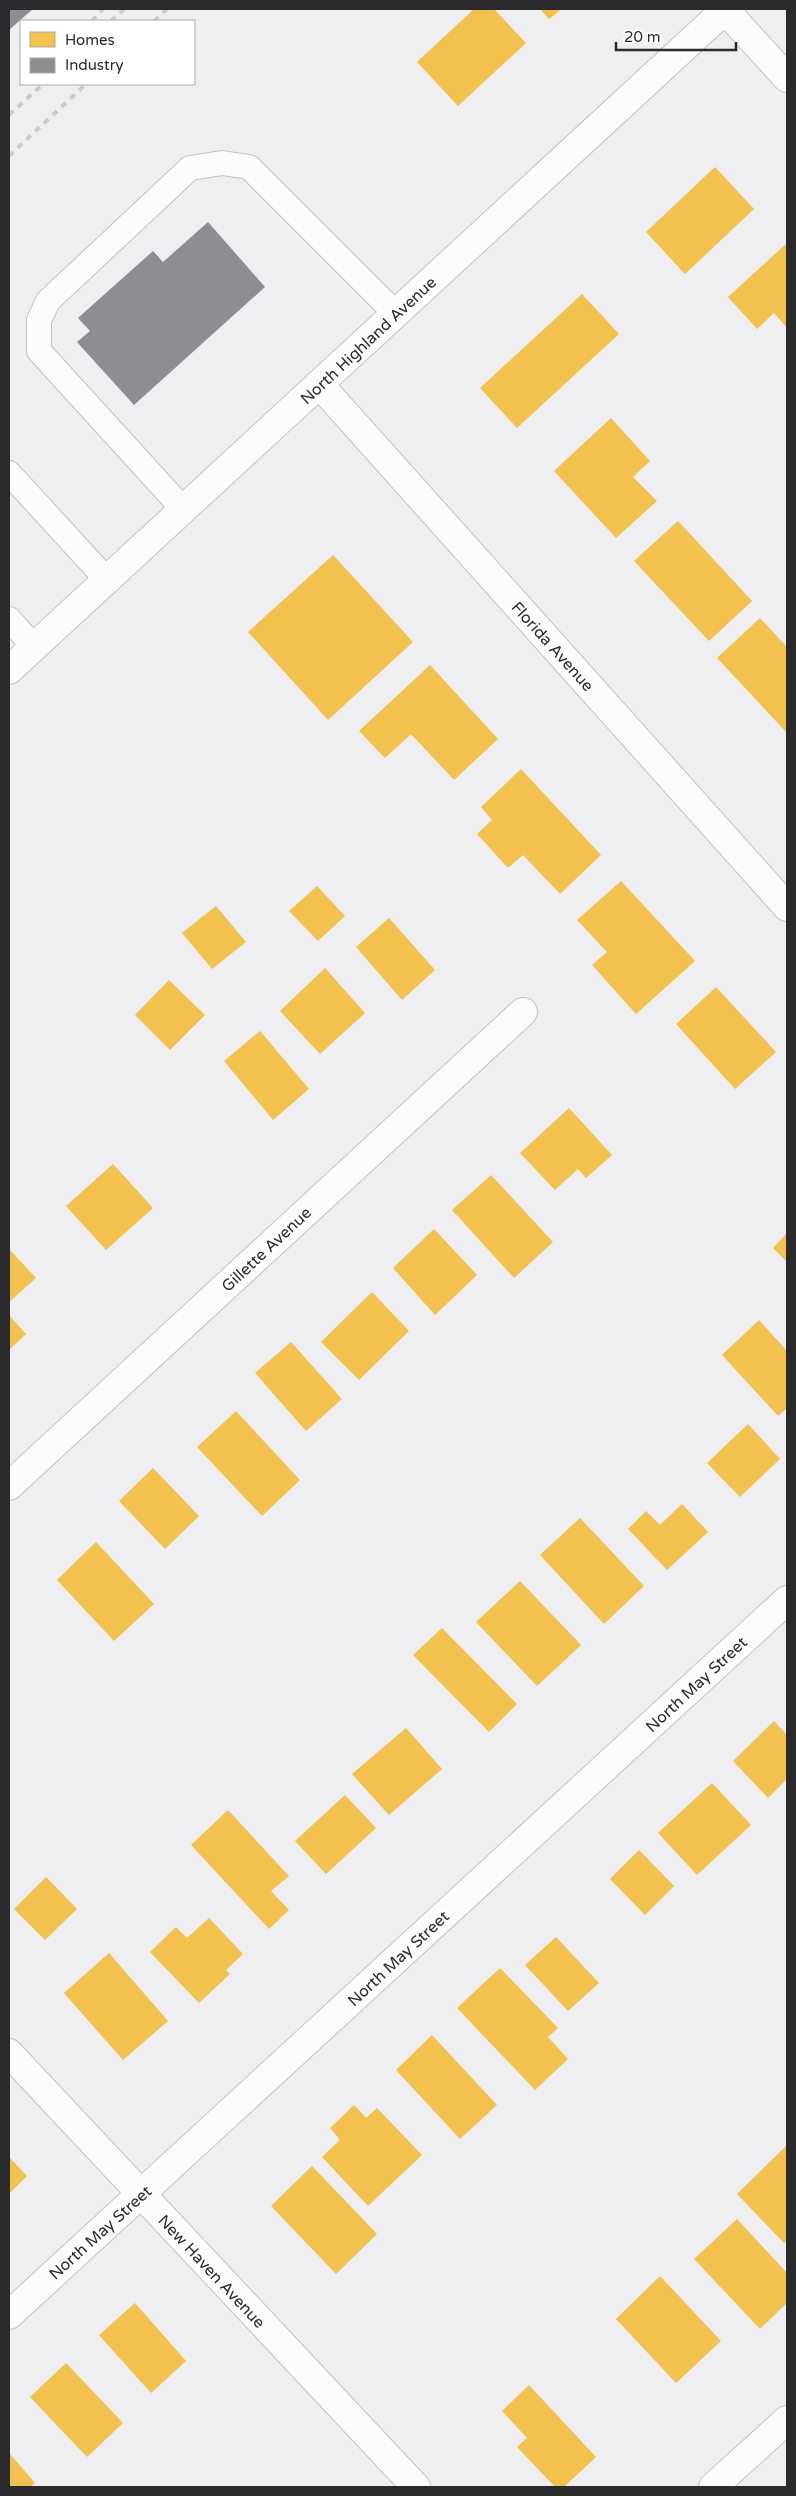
<svg xmlns="http://www.w3.org/2000/svg" width="796" height="2496" viewBox="0 0 796 2496" font-family="'Varela Round',sans-serif">
<style>
.homes{fill:#f2c14e}
.industry{fill:#8d8d92}
.lines{fill:none;stroke-linecap:round;stroke-linejoin:round}
.service-casing{stroke:#c3c2c3;stroke-width:26}
.minor-casing{stroke:#c3c2c3;stroke-width:30}
.tertiary-casing{stroke:#c3c2c3;stroke-width:30}
.service{stroke:#fdfcfd;stroke-width:24}
.minor{stroke:#fdfcfd;stroke-width:28}
.tertiary{stroke:#fdfcfd;stroke-width:28}
.rail{stroke:#cccbcc;stroke-width:4;stroke-dasharray:6 6;stroke-linecap:butt}
.labels{text-anchor:middle;stroke-width:5;stroke-linejoin:round;paint-order:stroke}
.street-label{font-size:16px;fill:#2a292b;stroke:#fff}
</style>
<rect width="100%" height="100%" fill="#efeef0"/>
<g class="homes">
<path d="M 474,9 L 494,9 L 526,43 L 458,106 L 417,62 Z"/>
<path d="M 540,9 L 562,9 L 549,19 Z"/>
<path d="M 715,167 L 754,209 L 685,274 L 646,232 Z"/>
<path d="M 787,243 L 787,328 L 774,313 L 757,329 L 728,297 Z"/>
<path d="M 582,294 L 619,334 L 517,428 L 480,388 Z"/>
<path d="M 611,418 L 650,461 L 633,477 L 657,501 L 616,538 L 554,471 Z"/>
<path d="M 678,521 L 752,601 L 709,641 L 634,561 Z"/>
<path d="M 333,555 L 413,642 L 328,720 L 248,632 Z"/>
<path d="M 760,618 L 787,647 L 787,733 L 717,658 Z"/>
<path d="M 430,665 L 498,739 L 454,780 L 411,734 L 385,758 L 359,731 Z"/>
<path d="M 521,769 L 601,855 L 560,894 L 523,855 L 508,868 L 477,834 L 492,820 L 481,807 Z"/>
<path d="M 621,881 L 695,961 L 636,1014 L 592,965 L 607,952 L 577,920 Z"/>
<path d="M 317,886 L 345,916 L 318,941 L 289,911 Z"/>
<path d="M 216,906 L 246,942 L 212,969 L 182,933 Z"/>
<path d="M 389,918 L 435,970 L 402,1000 L 356,947 Z"/>
<path d="M 325,968 L 365,1013 L 320,1054 L 280,1011 Z"/>
<path d="M 169,980 L 205,1015 L 170,1050 L 135,1015 Z"/>
<path d="M 716,987 L 776,1052 L 735,1089 L 676,1024 Z"/>
<path d="M 260,1031 L 309,1089 L 273,1120 L 224,1061 Z"/>
<path d="M 569,1108 L 612,1155 L 586,1178 L 578,1169 L 555,1190 L 520,1153 Z"/>
<path d="M 113,1164 L 153,1208 L 106,1250 L 66,1206 Z"/>
<path d="M 491,1175 L 553,1242 L 514,1278 L 452,1210 Z"/>
<path d="M 434,1229 L 477,1275 L 435,1315 L 393,1268 Z"/>
<path d="M 787,1233 L 787,1262 L 773,1248 Z"/>
<path d="M 9,1249 L 36,1278 L 9,1302 Z"/>
<path d="M 372,1292 L 409,1331 L 359,1380 L 321,1342 Z"/>
<path d="M 9,1315 L 26,1334 L 9,1350 Z"/>
<path d="M 759,1320 L 787,1351 L 787,1408 L 778,1416 L 722,1355 Z"/>
<path d="M 291,1342 L 342,1399 L 306,1431 L 255,1373 Z"/>
<path d="M 236,1411 L 300,1480 L 262,1516 L 197,1447 Z"/>
<path d="M 748,1424 L 780,1459 L 740,1497 L 707,1463 Z"/>
<path d="M 153,1468 L 199,1516 L 165,1549 L 119,1501 Z"/>
<path d="M 682,1504 L 708,1532 L 667,1570 L 628,1529 L 646,1511 L 660,1525 Z"/>
<path d="M 580,1518 L 644,1586 L 604,1624 L 540,1555 Z"/>
<path d="M 96,1542 L 154,1604 L 114,1641 L 57,1580 Z"/>
<path d="M 520,1581 L 581,1645 L 537,1686 L 476,1622 Z"/>
<path d="M 442,1628 L 517,1704 L 489,1732 L 413,1655 Z"/>
<path d="M 774,1721 L 787,1735 L 787,1779 L 768,1798 L 733,1761 Z"/>
<path d="M 406,1728 L 442,1769 L 389,1815 L 352,1774 Z"/>
<path d="M 712,1783 L 751,1825 L 697,1875 L 658,1833 Z"/>
<path d="M 345,1795 L 376,1828 L 326,1874 L 295,1841 Z"/>
<path d="M 228,1810 L 289,1876 L 271,1891 L 289,1910 L 269,1929 L 191,1845 Z"/>
<path d="M 639,1850 L 674,1886 L 645,1915 L 610,1879 Z"/>
<path d="M 46,1877 L 77,1909 L 45,1940 L 14,1909 Z"/>
<path d="M 209,1918 L 243,1954 L 226,1970 L 230,1974 L 199,2003 L 150,1952 L 176,1927 L 187,1938 Z"/>
<path d="M 556,1937 L 599,1983 L 568,2011 L 525,1965 Z"/>
<path d="M 109,1953 L 168,2021 L 123,2060 L 64,1993 Z"/>
<path d="M 500,1968 L 558,2028 L 548,2037 L 568,2059 L 535,2090 L 457,2008 Z"/>
<path d="M 432,2035 L 497,2105 L 460,2139 L 396,2070 Z"/>
<path d="M 354,2105 L 366,2118 L 377,2108 L 422,2155 L 368,2206 L 322,2157 L 340,2140 L 330,2128 Z"/>
<path d="M 787,2145 L 787,2240 L 784,2243 L 737,2194 Z"/>
<path d="M 9,2157 L 27,2176 L 9,2194 Z"/>
<path d="M 312,2166 L 377,2234 L 336,2274 L 271,2206 Z"/>
<path d="M 737,2219 L 787,2273 L 787,2303 L 760,2329 L 694,2259 Z"/>
<path d="M 660,2276 L 721,2341 L 676,2383 L 616,2319 Z"/>
<path d="M 135,2303 L 186,2361 L 151,2393 L 99,2335 Z"/>
<path d="M 66,2363 L 123,2423 L 87,2457 L 30,2397 Z"/>
<path d="M 529,2385 L 596,2457 L 564,2487 L 555,2487 L 517,2447 L 527,2438 L 502,2411 Z"/>
<path d="M 9,2453 L 35,2483 L 30,2487 L 9,2487 Z"/>
</g>
<g class="industry">
<path d="M 9,9 L 33,9 L 9,30 Z"/>
<path d="M 208,222 L 265,287 L 134,405 L 77,342 L 90,331 L 78,318 L 153,251 L 163,262 Z"/>
</g>
<g class="lines">
<defs>
<g id="service">
<path d="M 9,473 L 107,580"/>
<path d="M 184,510 L 39,351 L 39,320 L 48,301 L 190,168 L 222,163 L 249,167 L 396,314"/>
<path d="M 9,619 L 34,647"/>
</g>
<g id="minor">
<path d="M 725,10 L 787,78"/>
<path d="M 319,384 L 787,907"/>
<path d="M 9,1486 L 523,1012"/>
<path d="M 9,2053 L 416,2487"/>
<path d="M 9,2315 L 787,1600"/>
<path d="M 713,2487 L 787,2420"/>
</g>
<path id="tertiary" d="M 9,670 L 726,9"/>
</defs>
<use href="#service" class="service-casing"/>
<use href="#minor" class="minor-casing"/>
<use href="#tertiary" class="tertiary-casing"/>
<use href="#service" class="service"/>
<use href="#minor" class="minor"/>
<use href="#tertiary" class="tertiary"/>
<g class="rail">
<path d="M 92,21 L 103,9"/>
<path d="M 111,21 L 124,9"/>
<path d="M 154,21 L 167,9"/>
<path d="M 9,115 L 43,84"/>
<path d="M 9,156 L 86,84"/>
</g>
</g>
<g class="labels">
<g class="street-label">
<text transform="translate(368 340) rotate(-43)" y="6">North Highland Avenue</text>
<text transform="translate(553 646) rotate(48)" y="6">Florida Avenue</text>
<text transform="translate(266 1249) rotate(-43)" y="6">Gillette Avenue</text>
<text transform="translate(696 1684) rotate(-43)" y="6">North May Street</text>
<text transform="translate(398 1958) rotate(-43)" y="6">North May Street</text>
<text transform="translate(100 2232) rotate(-42)" y="6">North May Street</text>
<text transform="translate(212 2271) rotate(47)" y="6">New Haven Avenue</text>
</g>
</g>
<rect width="796" height="2496" fill="none" stroke="#2a292b" stroke-width="20"/>
<rect x="20" y="20" width="175" height="65" fill="#ffffff" stroke="#aaa9aa"/>
<rect x="30" y="32" width="25" height="15" fill="#f2c14e" stroke="#aaa9aa"/>
<text x="65" y="45" font-size="15" fill="#2a292b">Homes</text>
<rect x="30" y="58" width="25" height="15" fill="#8d8d92" stroke="#aaa9aa"/>
<text x="65" y="70" font-size="15" fill="#2a292b">Industry</text>
<path d="M616 42v8h120v-8" fill="none" stroke="#2a292b" stroke-width="2.5"/>
<text x="624" y="42" font-size="15" fill="#2a292b" stroke="#ffffff" stroke-width="4" paint-order="stroke">20 m</text>
</svg>
